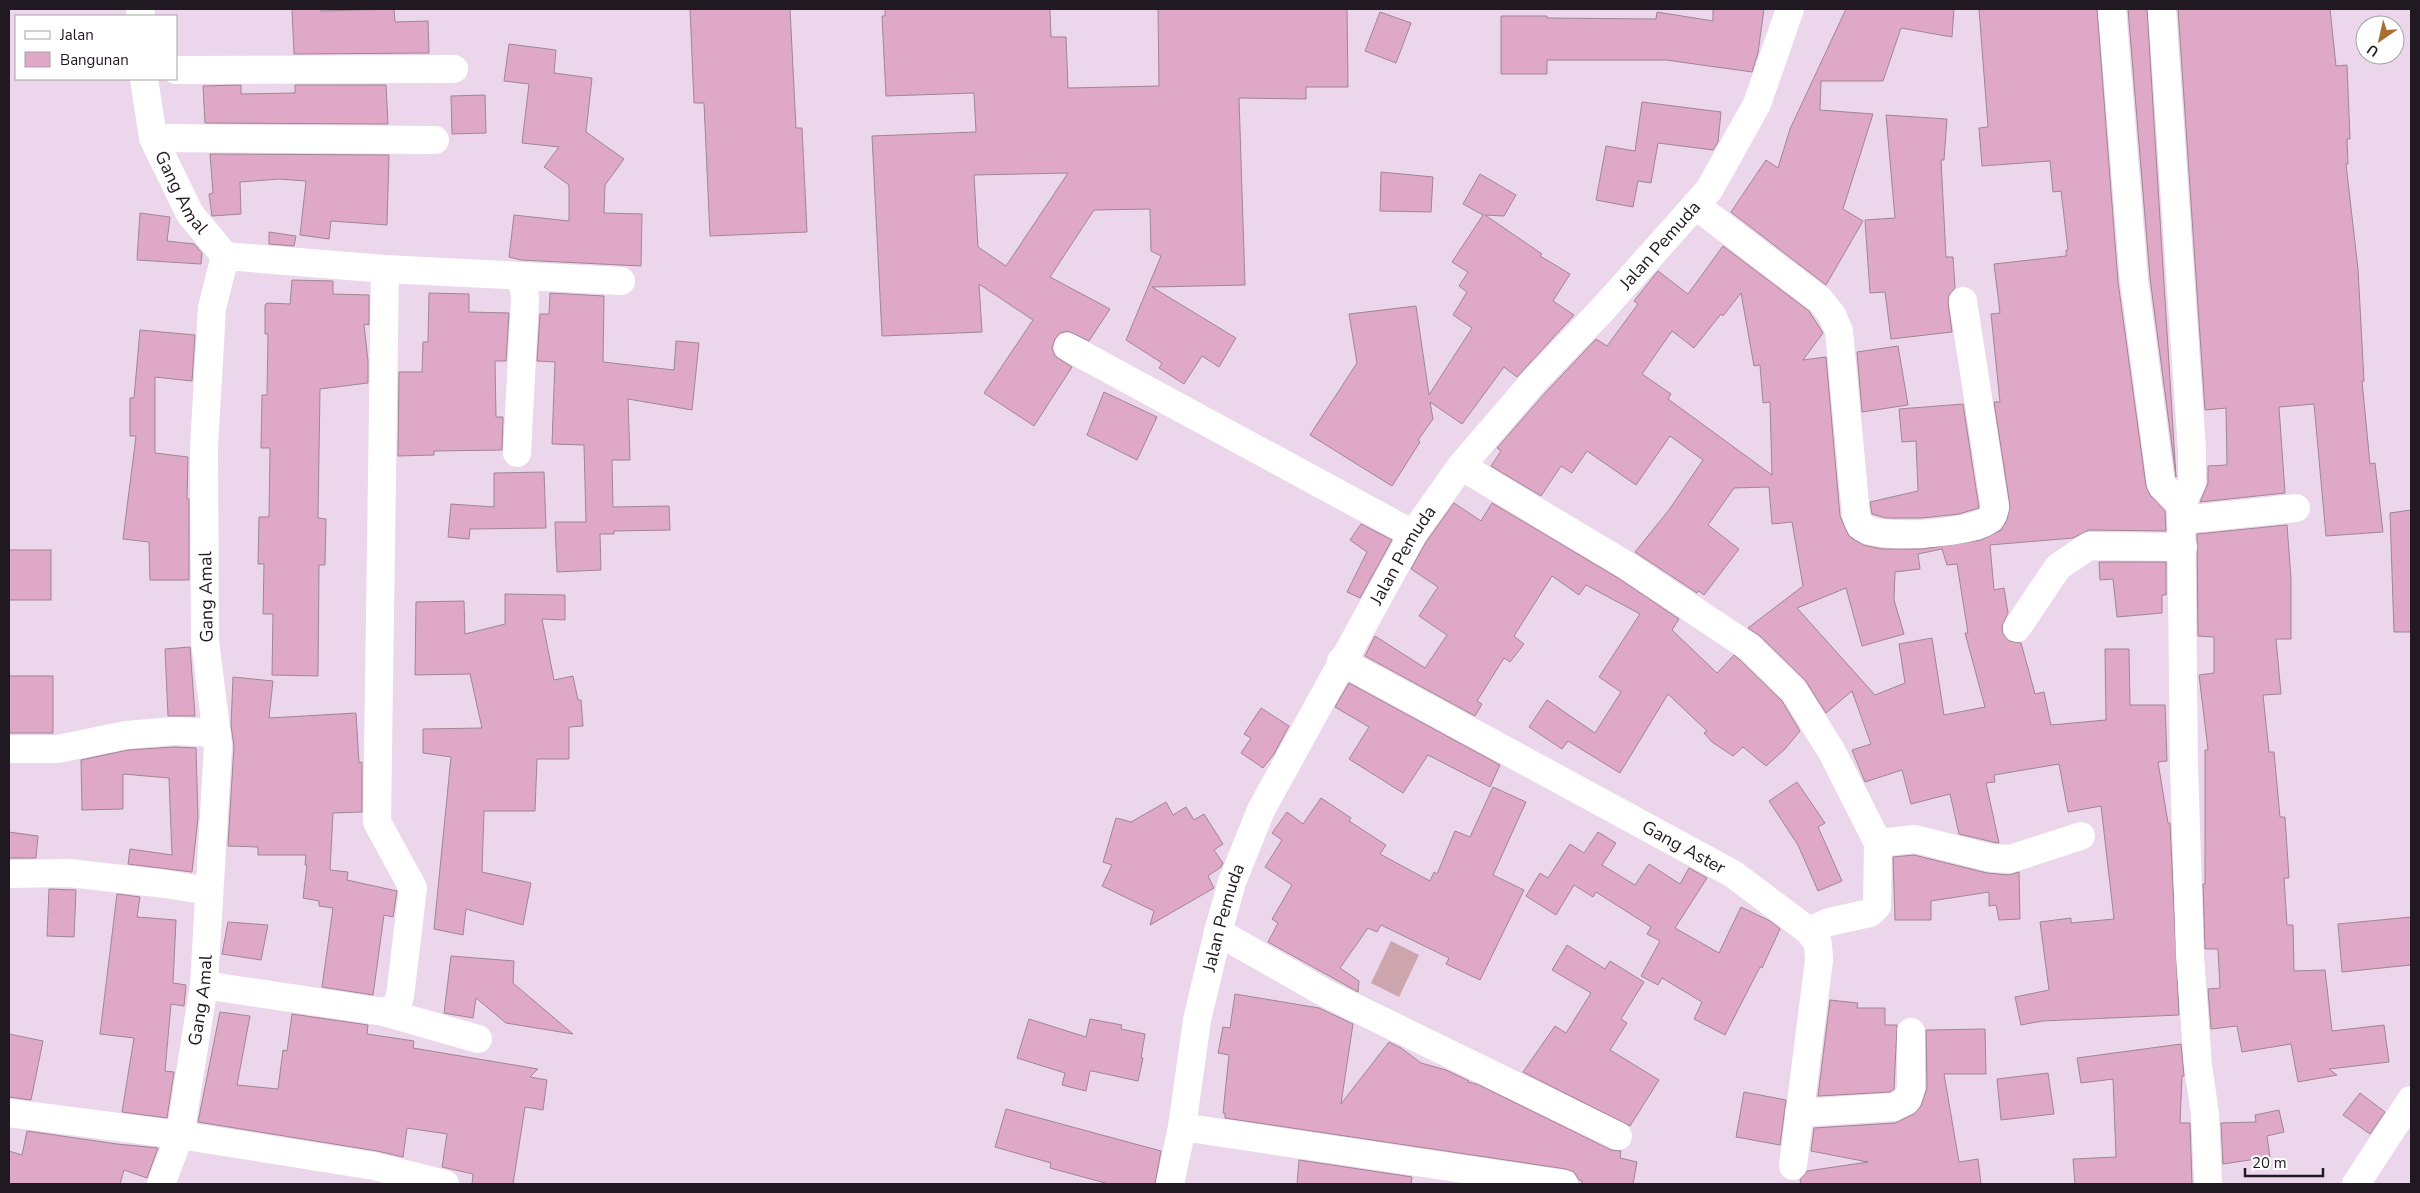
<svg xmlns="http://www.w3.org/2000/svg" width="2420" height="1193" viewBox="0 0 2420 1193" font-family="'Nunito Sans',sans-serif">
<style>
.grass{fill:#cda5ad}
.building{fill:#dea8c6;stroke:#a08693;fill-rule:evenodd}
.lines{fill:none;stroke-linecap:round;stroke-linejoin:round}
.minor{stroke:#fff;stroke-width:28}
.labels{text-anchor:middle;stroke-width:4;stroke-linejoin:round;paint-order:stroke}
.street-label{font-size:18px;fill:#211921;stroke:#fff}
</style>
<rect width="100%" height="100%" fill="#ebd6ec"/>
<path class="grass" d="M 1391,941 L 1419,955 L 1399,997 L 1371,983 Z"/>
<g class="building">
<path d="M 292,9 L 321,9 L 321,11 L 394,9 L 395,22 L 428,21 L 429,53 L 294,54 Z"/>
<path d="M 690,9 L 790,9 L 796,128 L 802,128 L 807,232 L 710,236 L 704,103 L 694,103 Z"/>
<path d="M 885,9 L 1050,9 L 1051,37 L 1066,37 L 1068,88 L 1159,86 L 1158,9 L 1347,9 L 1348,87 L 1306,87 L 1306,99 L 1239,98 L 1245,285 L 1152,287 L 1236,338 L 1219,367 L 1202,356 L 1184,384 L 1159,368 L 1162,363 L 1126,340 L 1161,256 L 1151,251 L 1150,209 L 1094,210 L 1050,277 L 1110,309 L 1089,341 L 1068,331 L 1060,333 L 1055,339 L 1052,348 L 1055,356 L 1072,367 L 1034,426 L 984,393 L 1033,320 L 979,284 L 982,332 L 882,336 L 872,136 L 976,132 L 974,93 L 886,96 L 882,16 L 885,16 ZM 1068,173 L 1006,266 L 978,247 L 974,175 Z"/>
<path d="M 1713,9 L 1764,9 L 1758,53 L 1752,72 L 1666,60 L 1547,60 L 1547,74 L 1501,74 L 1501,16 L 1547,16 L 1547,18 L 1656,19 L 1657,12 L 1713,21 Z"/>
<path d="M 1846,9 L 1954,9 L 1952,37 L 1901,28 L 1883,81 L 1821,81 L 1820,110 L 1873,114 L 1843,209 L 1863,221 L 1826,285 L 1731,212 L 1766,160 L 1778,168 L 1790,129 Z"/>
<path d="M 1979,9 L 2097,9 L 2118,282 L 2146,486 L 2150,495 L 2165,511 L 2166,531 L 2089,530 L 2073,538 L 1990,545 L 1994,590 L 2004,588 L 2008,613 L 2002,626 L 2003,634 L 2009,641 L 2021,643 L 2035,694 L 2044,692 L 2051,725 L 2106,720 L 2105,649 L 2129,649 L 2130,705 L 2165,705 L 2167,761 L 2158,762 L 2168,823 L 2170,823 L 2179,1015 L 2042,1021 L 2021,1025 L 2015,997 L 2049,990 L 2040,922 L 2071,918 L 2071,923 L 2114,919 L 2101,806 L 2068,812 L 2059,764 L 1994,775 L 1995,782 L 1986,783 L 1999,843 L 1993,842 L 1959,834 L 1950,794 L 1911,804 L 1902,770 L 1865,782 L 1852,750 L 1871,744 L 1852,691 L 1826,713 L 1805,680 L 1760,636 L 1748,628 L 1803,586 L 1792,522 L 1772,524 L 1769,487 L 1734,488 L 1708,525 L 1739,549 L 1704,595 L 1699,591 L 1697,593 L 1635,552 L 1669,510 L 1703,460 L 1670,436 L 1636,485 L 1587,451 L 1572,473 L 1561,466 L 1541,496 L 1491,466 L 1501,451 L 1497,448 L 1546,392 L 1596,339 L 1607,346 L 1638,304 L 1634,301 L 1658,271 L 1688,294 L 1723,246 L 1809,311 L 1823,333 L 1803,360 L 1826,357 L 1840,516 L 1849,536 L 1863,545 L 1882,549 L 1923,549 L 1981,540 L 2001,530 L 2007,520 L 2010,506 L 1994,402 L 2000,402 L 1991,314 L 2000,313 L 1994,264 L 2066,256 L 2066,250 L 2068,250 L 2061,191 L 2053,192 L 2050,161 L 1982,166 L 1979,128 L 1988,127 ZM 1741,293 L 1754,366 L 1760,365 L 1763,403 L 1770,402 L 1772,475 L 1668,399 L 1671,394 L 1642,374 L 1672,331 L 1694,348 L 1721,314 L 1723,316 ZM 1942,549 L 1947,565 L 1957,564 L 1968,633 L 1965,633 L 1985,707 L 1944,715 L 1932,638 L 1899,644 L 1905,683 L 1875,695 L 1797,608 L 1846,588 L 1862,646 L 1904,634 L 1894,600 L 1895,572 L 1920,569 L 1918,554 Z"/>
<path d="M 2128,9 L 2147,9 L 2176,477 L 2150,278 Z"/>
<path d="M 2178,9 L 2330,9 L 2336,66 L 2347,65 L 2350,139 L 2347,139 L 2348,164 L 2346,164 L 2358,269 L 2364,381 L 2362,381 L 2370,464 L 2375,463 L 2383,532 L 2326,536 L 2314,404 L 2279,407 L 2285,493 L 2200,502 L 2208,483 L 2208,466 L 2227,465 L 2226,408 L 2205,410 Z"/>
<path d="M 1380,12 L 1411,23 L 1396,63 L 1365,51 Z"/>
<path d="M 509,44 L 556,50 L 554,73 L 592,78 L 586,132 L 624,159 L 605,185 L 604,213 L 642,214 L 641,266 L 521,260 L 509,257 L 514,215 L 569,221 L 569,185 L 544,167 L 559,147 L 522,143 L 529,84 L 504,81 Z"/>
<path d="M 241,85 L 241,94 L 295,93 L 295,85 L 386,85 L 388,124 L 205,123 L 203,86 Z"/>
<path d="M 485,95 L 486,133 L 452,134 L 451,96 Z"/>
<path d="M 1642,102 L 1721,112 L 1718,142 L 1713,150 L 1658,143 L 1651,183 L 1638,181 L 1633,207 L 1596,200 L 1606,146 L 1635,151 Z"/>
<path d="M 1886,115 L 1947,119 L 1944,160 L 1941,160 L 1946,257 L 1953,257 L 1955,288 L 1949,295 L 1948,303 L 1952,332 L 1891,339 L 1885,292 L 1870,293 L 1865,220 L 1895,218 Z"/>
<path d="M 210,154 L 389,155 L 387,225 L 331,221 L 329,239 L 300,235 L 306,181 L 279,179 L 240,182 L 241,214 L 212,216 L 209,194 L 213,193 Z"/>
<path d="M 1381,172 L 1433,177 L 1431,212 L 1380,211 Z"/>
<path d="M 1480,174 L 1516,195 L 1504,216 L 1485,215 L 1542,254 L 1540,256 L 1570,274 L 1553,301 L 1574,315 L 1517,377 L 1504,367 L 1462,424 L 1430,402 L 1433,419 L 1418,440 L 1420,442 L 1392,486 L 1310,435 L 1357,363 L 1349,314 L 1416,306 L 1429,395 L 1472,328 L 1453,315 L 1467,292 L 1459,286 L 1468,272 L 1452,262 L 1483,215 L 1463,204 Z"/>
<path d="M 140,213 L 170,217 L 167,241 L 194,244 L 202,253 L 201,264 L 137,260 Z"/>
<path d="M 269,232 L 296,236 L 294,246 L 269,244 Z"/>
<path d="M 292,280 L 333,281 L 333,294 L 369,295 L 369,325 L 364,324 L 368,361 L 368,383 L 320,389 L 318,518 L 326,519 L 325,565 L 319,565 L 318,676 L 272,675 L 273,614 L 263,614 L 264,564 L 258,564 L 259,517 L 269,517 L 270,448 L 261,448 L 262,395 L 267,395 L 268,334 L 265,334 L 265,305 L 267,303 L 290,304 Z"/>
<path d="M 429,293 L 469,294 L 469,312 L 509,313 L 506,361 L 495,361 L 496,417 L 503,417 L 502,450 L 434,451 L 434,455 L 398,456 L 399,372 L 422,372 L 423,342 L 428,342 Z"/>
<path d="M 550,293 L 604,296 L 603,362 L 674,370 L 676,341 L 699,343 L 692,410 L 628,399 L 630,460 L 612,460 L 613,507 L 669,506 L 670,530 L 614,531 L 614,534 L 600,534 L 601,570 L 557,572 L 555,522 L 586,522 L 584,445 L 552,444 L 555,362 L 537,361 L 540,314 L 549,314 Z"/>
<path d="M 140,330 L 195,335 L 192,381 L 155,377 L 155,453 L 188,457 L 187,499 L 189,499 L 189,580 L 150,580 L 149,542 L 123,539 L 136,436 L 130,436 L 130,398 L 134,398 Z"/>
<path d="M 1898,346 L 1908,405 L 1862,412 L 1857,352 Z"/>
<path d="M 1104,392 L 1157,417 L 1137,460 L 1087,435 Z"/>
<path d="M 1963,404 L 1979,508 L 1959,514 L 1922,518 L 1886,518 L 1872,514 L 1870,502 L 1918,491 L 1916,441 L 1902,442 L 1899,409 Z"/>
<path d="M 544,472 L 546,528 L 470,529 L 469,539 L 448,537 L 451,504 L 494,507 L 494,473 Z"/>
<path d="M 1454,503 L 1481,521 L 1492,503 L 1618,578 L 1679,619 L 1672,630 L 1717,673 L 1734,655 L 1739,659 L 1782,701 L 1800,731 L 1785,749 L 1766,766 L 1743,747 L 1733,756 L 1712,742 L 1704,733 L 1707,731 L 1668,694 L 1620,773 L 1568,741 L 1562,749 L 1529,727 L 1547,700 L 1595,733 L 1621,692 L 1599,677 L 1640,614 L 1586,585 L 1579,595 L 1552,576 L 1514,636 L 1524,644 L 1510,662 L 1504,658 L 1477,701 L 1482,704 L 1475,716 L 1365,656 L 1375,636 L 1425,668 L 1447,635 L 1419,616 L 1438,587 L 1411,569 L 1426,542 Z"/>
<path d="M 2411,510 L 2411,632 L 2394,632 L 2390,513 Z"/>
<path d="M 1361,524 L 1392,540 L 1360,598 L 1347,592 L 1367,552 L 1350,540 Z"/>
<path d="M 2287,525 L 2291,579 L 2291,639 L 2276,639 L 2281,694 L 2263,695 L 2269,752 L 2274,752 L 2280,817 L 2285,817 L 2289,878 L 2284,878 L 2287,925 L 2293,925 L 2294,971 L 2325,970 L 2332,1031 L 2384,1025 L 2389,1062 L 2329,1069 L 2337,1075 L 2298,1082 L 2291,1044 L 2242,1052 L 2237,1026 L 2211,1029 L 2208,989 L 2220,988 L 2218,949 L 2205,949 L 2203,884 L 2205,884 L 2205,750 L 2208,750 L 2199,675 L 2214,673 L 2214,637 L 2198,636 L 2197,534 Z"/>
<rect x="9" y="550" width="42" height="50"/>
<path d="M 2099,562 L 2166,562 L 2166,595 L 2162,595 L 2162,613 L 2117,617 L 2113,579 L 2100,580 Z"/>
<path d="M 505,594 L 565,595 L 565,620 L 542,619 L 554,680 L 573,676 L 578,700 L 581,700 L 583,726 L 569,727 L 569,759 L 537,759 L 535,811 L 484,811 L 482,872 L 531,883 L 523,925 L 466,909 L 463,935 L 434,929 L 451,757 L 423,753 L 423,729 L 482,728 L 470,674 L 415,675 L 416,602 L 464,601 L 465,634 L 505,624 Z"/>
<path d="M 190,647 L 195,716 L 168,716 L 165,649 Z"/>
<rect x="9" y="676" width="44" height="57"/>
<path d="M 233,677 L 273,681 L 269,718 L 356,713 L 359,763 L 362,762 L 362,812 L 333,813 L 330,870 L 348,872 L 347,880 L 397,891 L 393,917 L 384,915 L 373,995 L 322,987 L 333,908 L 319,906 L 319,901 L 303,898 L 307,865 L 305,865 L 306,855 L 258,855 L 258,847 L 228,846 L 234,746 L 231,726 Z"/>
<path d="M 1349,683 L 1500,765 L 1490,787 L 1428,755 L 1403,793 L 1349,759 L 1369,727 L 1335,707 Z"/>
<path d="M 1261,708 L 1289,726 L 1274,754 L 1263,768 L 1241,753 L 1251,738 L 1244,734 Z"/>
<path d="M 174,747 L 196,748 L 198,818 L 192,872 L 128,864 L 130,849 L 172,855 L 169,778 L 123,774 L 123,809 L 82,810 L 81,760 L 128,750 Z"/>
<path d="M 1797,782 L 1825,823 L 1818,827 L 1842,881 L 1818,891 L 1798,845 L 1769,801 Z"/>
<path d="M 1493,787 L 1526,802 L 1493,875 L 1524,890 L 1480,980 L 1446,964 L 1449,958 L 1381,925 L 1377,932 L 1368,928 L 1340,968 L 1359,981 L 1358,992 L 1268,942 L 1278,923 L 1272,919 L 1292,885 L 1265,867 L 1282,840 L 1272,833 L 1287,812 L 1303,824 L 1321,798 L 1351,818 L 1349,821 L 1386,845 L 1380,854 L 1430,881 L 1434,872 L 1437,874 L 1455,831 L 1470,837 Z"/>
<path d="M 1166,802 L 1173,815 L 1186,807 L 1194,820 L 1204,814 L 1223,844 L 1214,850 L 1223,863 L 1221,867 L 1208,876 L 1214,888 L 1150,925 L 1154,911 L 1102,886 L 1112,865 L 1103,862 L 1116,818 L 1131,822 Z"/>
<path d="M 9,832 L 38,836 L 36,858 L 9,858 Z"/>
<path d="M 1598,832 L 1616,843 L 1602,865 L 1635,885 L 1649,864 L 1680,884 L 1689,868 L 1707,878 L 1675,928 L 1719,953 L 1741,907 L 1770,921 L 1780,929 L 1762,968 L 1760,967 L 1725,1035 L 1694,1019 L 1702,1002 L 1662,978 L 1658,985 L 1641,976 L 1660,941 L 1647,934 L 1651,927 L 1596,892 L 1593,897 L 1574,885 L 1556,915 L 1526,896 L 1540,873 L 1548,878 L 1570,844 L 1584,853 Z"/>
<path d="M 1914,855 L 1987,873 L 2009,875 L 2019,872 L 2020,919 L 1999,920 L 1996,905 L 1989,906 L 1989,892 L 1931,901 L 1931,920 L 1895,920 L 1893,857 Z"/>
<path d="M 49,889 L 76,890 L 74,937 L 47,936 Z"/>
<path d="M 117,894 L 140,897 L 137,917 L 176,920 L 173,983 L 186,985 L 184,1006 L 171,1004 L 165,1071 L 174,1072 L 167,1118 L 122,1112 L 134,1038 L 100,1034 Z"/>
<path d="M 2411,917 L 2411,965 L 2342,972 L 2338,924 Z"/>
<path d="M 228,922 L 268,925 L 261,960 L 222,954 Z"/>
<path d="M 1567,945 L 1605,969 L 1610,961 L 1644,982 L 1621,1019 L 1627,1023 L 1610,1050 L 1659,1080 L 1630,1126 L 1523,1072 L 1555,1026 L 1566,1033 L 1591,993 L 1552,970 Z"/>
<path d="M 451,956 L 514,961 L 513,983 L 573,1034 L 506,1023 L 476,998 L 473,1018 L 444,1013 Z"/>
<path d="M 1235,994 L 1319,1008 L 1353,1024 L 1341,1104 L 1389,1042 L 1401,1048 L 1421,1063 L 1446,1070 L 1469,1081 L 1468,1082 L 1477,1084 L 1611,1150 L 1621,1151 L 1620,1158 L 1637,1162 L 1633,1184 L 1582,1184 L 1582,1181 L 1579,1180 L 1574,1172 L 1566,1169 L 1225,1118 L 1225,1113 L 1223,1113 L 1229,1055 L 1218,1053 L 1223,1027 L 1230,1028 Z"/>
<path d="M 1830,1000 L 1858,1003 L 1857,1008 L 1885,1008 L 1885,1025 L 1897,1025 L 1894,1089 L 1890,1092 L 1818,1096 Z"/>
<path d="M 220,1012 L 250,1016 L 237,1085 L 278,1089 L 283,1050 L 287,1051 L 292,1014 L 368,1025 L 367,1034 L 414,1041 L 413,1048 L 538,1069 L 530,1077 L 547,1080 L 543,1110 L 525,1107 L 513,1184 L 472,1184 L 473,1174 L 442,1167 L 447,1134 L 407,1128 L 403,1157 L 377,1151 L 198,1122 Z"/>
<path d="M 1029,1019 L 1086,1037 L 1090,1019 L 1122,1025 L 1121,1029 L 1145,1034 L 1141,1058 L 1143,1058 L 1138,1081 L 1092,1071 L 1090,1071 L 1086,1091 L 1062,1085 L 1065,1073 L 1017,1058 Z"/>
<path d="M 1985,1029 L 1986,1074 L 1944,1074 L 1959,1162 L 1978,1159 L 1981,1184 L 1801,1184 L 1800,1180 L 1807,1171 L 1868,1162 L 1811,1151 L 1814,1128 L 1895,1123 L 1914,1114 L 1921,1106 L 1927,1088 L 1926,1030 Z"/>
<path d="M 9,1034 L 43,1041 L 31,1100 L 9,1097 Z"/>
<path d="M 2181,1044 L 2184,1076 L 2182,1076 L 2180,1123 L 2190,1123 L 2192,1184 L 2075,1184 L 2073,1159 L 2116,1157 L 2113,1079 L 2081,1083 L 2077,1058 Z"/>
<path d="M 2048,1073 L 2054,1114 L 2001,1120 L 1997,1079 Z"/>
<path d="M 1744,1092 L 1786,1100 L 1780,1145 L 1736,1137 Z"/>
<path d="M 2360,1093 L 2385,1112 L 2370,1134 L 2343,1115 Z"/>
<path d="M 1006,1109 L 1161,1151 L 1155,1184 L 1109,1184 L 1050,1168 L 1051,1163 L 995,1147 Z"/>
<path d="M 2279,1110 L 2284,1132 L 2267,1136 L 2270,1157 L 2223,1164 L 2221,1123 L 2256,1122 L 2255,1115 Z"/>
<path d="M 27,1131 L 117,1144 L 158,1148 L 147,1178 L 124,1170 L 120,1184 L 9,1184 L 9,1151 L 22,1155 Z"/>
<path d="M 1299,1160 L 1412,1177 L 1411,1184 L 1297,1184 Z"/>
</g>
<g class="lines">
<g class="minor">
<path d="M 140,9 L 141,16"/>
<path d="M 2112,9 L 2134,280 L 2161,484 L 2181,505"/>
<path d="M 2162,9 L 2192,450 L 2192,483 L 2181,505 L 2184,766 L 2190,956 L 2198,1066 L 2205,1114 L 2208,1184"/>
<path d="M 176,70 L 454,69"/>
<path id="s1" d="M 144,79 L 153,138 L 190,214 L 225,256"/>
<path d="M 153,138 L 435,140"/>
<path d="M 1695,205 L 1820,300 L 1832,315 L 1839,331 L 1856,515 C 1857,518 1858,523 1861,526 C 1876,541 1969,533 1987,521 C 1992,518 1993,514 1995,508 L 1963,301"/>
<path d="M 225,256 L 385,269 L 621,281"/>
<path d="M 1068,347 L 1413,534"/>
<path d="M 517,453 L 525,299 L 523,283 L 520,276"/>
<path d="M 1461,466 L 1626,565 L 1749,647 L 1794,691 L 1832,752 L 1878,843 L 1877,906 L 1870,913 L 1829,922 L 1809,931"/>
<path d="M 2182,520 L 2296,508"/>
<path d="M 2017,628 L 2058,567 L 2089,546 L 2183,547"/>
<path id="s2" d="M 1341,661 L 1733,874 L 1809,931 L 1818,944 L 1819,960 L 1793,1166"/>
<path d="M 9,749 L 58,749 L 126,735 L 174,731 L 217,733"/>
<path d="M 1878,843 L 1915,839 L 1991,858 L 2010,859 L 2081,836"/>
<path d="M 9,874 L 69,873 L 166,884 L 208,891"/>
<path d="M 1218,932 L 1325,993 L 1618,1136"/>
<path d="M 204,985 L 384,1012 L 396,1007 L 400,996 L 413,888 L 377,822 L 385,269"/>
<path d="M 384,1012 L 478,1039"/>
<path d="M 9,1113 L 180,1135 L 374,1166 L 445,1184"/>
<path d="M 1799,1113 L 1894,1107 L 1907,1100 L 1911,1088 L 1911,1032"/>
<path d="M 1182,1127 L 1564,1184"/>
<path id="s3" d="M 161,1184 L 180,1135 L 204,985 L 218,745 L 205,641 L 204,447 L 212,308 L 225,256"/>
<path id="s4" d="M 1170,1184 L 1182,1127 L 1197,1020 L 1218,932 L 1232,882 L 1261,810 L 1413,534 L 1461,466 L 1534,381 L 1603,309 L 1709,190 L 1757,104 L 1790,9"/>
<path d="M 2356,1184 L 2411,1100"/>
</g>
</g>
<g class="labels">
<g class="street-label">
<text dy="6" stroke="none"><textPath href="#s1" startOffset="121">Gang Amal</textPath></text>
<text dy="6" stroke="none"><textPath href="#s4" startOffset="1082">Jalan Pemuda</textPath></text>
<text dy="6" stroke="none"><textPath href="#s4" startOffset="678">Jalan Pemuda</textPath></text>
<text transform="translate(206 597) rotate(-91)" y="6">Gang Amal</text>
<text dy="6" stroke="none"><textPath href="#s2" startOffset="390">Gang Aster</textPath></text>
<text dy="6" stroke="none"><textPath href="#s4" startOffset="272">Jalan Pemuda</textPath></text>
<text dy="6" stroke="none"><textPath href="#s3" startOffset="189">Gang Amal</textPath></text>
</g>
</g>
<rect width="2420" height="1193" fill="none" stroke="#211921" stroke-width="20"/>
<rect x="15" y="15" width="162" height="65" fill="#ffffff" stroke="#a6a3a6"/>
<rect x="25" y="31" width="25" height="8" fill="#ffffff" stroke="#a6a3a6"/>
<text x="60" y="40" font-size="15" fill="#211921">Jalan</text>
<rect x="25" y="52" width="25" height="15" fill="#dea8c6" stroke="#a6a3a6"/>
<text x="60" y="65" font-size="15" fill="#211921">Bangunan</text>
<g transform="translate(2380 40) rotate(214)"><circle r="24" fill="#ffffff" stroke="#a6a3a6"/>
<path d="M0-4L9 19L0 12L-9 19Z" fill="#a96e30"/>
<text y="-8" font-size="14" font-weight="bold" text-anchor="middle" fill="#211921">U</text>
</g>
<path d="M2245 1168v8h78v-8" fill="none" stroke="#211921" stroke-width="2.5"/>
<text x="2252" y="1168" font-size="15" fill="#211921" stroke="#ffffff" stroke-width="4" paint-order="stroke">20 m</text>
</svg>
